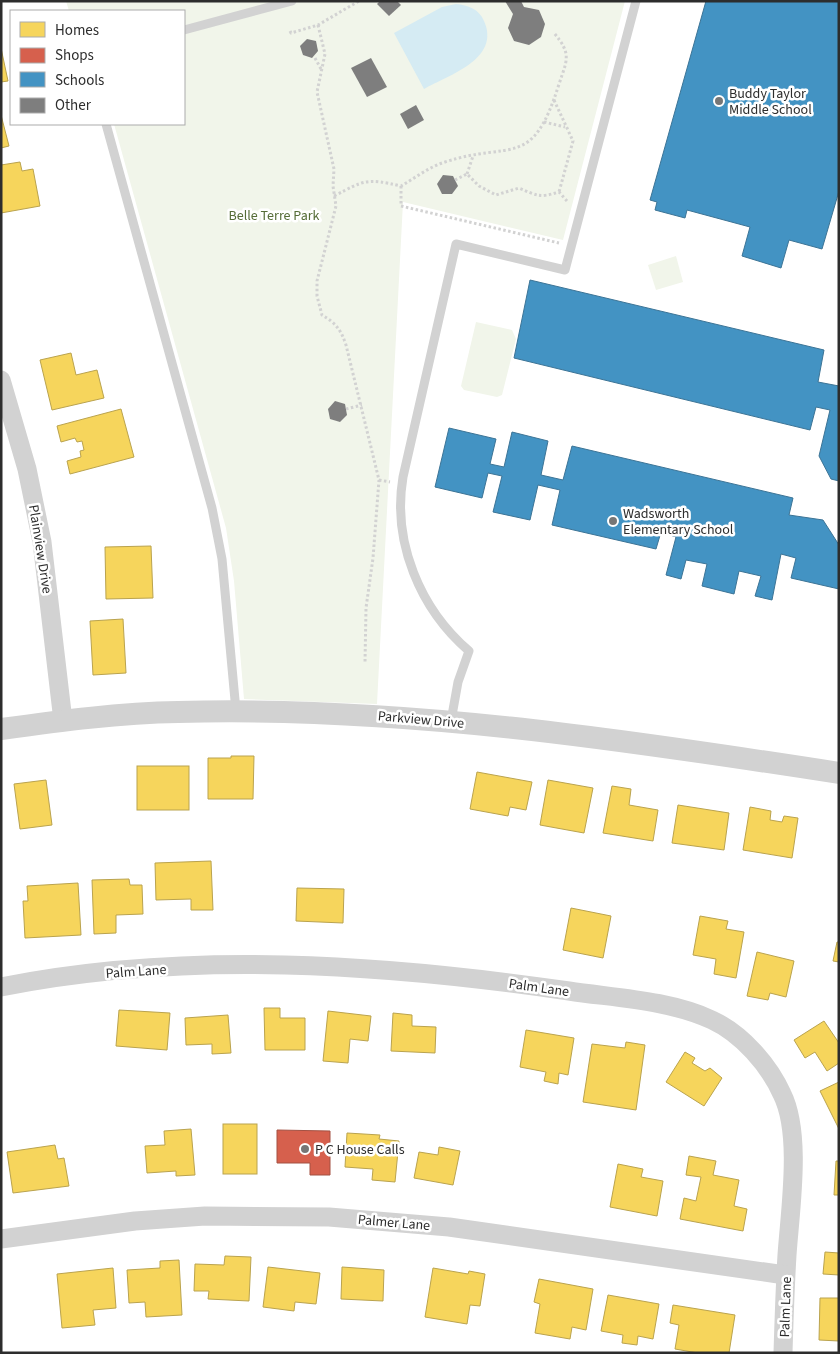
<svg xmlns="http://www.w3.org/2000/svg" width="840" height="1354" viewBox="0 0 840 1354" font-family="'Source Sans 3',sans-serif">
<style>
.green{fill:#f1f5ea}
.water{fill:#d5ebf3}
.homes{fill:#f6d55c;stroke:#baa34e}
.shops{fill:#d6604d;stroke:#a35143}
.schools{fill:#4393c3;stroke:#3c7496}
.building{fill:#7e7e7e}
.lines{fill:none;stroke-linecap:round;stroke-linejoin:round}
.path{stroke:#d2d2d2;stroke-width:3;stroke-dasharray:2.5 2.5;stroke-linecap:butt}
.service{stroke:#d2d2d2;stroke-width:9}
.minor{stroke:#d2d2d2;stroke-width:19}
.tertiary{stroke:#d2d2d2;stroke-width:22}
.poi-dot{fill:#767676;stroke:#fff;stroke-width:2}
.labels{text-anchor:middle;stroke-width:5;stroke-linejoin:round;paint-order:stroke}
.poi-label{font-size:14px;fill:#2d2d2d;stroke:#fff;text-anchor:start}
.park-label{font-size:14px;fill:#556c37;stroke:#fff}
.street-label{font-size:14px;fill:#2d2d2d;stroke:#fff}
</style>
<rect width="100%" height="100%" fill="#fff"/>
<g class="green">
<path d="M 66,1 L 625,1 L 563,240 L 403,202 L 377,704 L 244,699 L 234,581 L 226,528 L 114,124 L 184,124 L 184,11 L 69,11 Z"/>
<path d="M 676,256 L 683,282 L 656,290 L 648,265 Z"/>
<path d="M 476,322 L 512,330 L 516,339 L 502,395 L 497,397 L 464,390 L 461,386 Z"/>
</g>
<path class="water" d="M 456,4 C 468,5 479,9 484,21 C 501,59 449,75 424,89 L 394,33 L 442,7 Z"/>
<g class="homes">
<path d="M 1,48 L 8,81 L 1,82 Z"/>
<path d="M 1,115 L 9,146 L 1,148 Z"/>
<path d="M 20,162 L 22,171 L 33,169 L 40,206 L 1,213 L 1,165 Z"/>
<path d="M 71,353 L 76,375 L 97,370 L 104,398 L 52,410 L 40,360 Z"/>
<path d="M 121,409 L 134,457 L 70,474 L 67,461 L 81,457 L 80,451 L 84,450 L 82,441 L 77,442 L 75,438 L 61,442 L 57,426 Z"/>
<path d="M 151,546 L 153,598 L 106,599 L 105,547 Z"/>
<path d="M 123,619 L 126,673 L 93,675 L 90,621 Z"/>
<path d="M 231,756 L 254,756 L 253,799 L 208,799 L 208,758 L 231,758 Z"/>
<rect x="137" y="766" width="52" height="44"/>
<path d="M 477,772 L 532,782 L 526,810 L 510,807 L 508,816 L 470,809 Z"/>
<path d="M 46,780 L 52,825 L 20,829 L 14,784 Z"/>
<path d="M 548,780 L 593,788 L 584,833 L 540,825 Z"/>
<path d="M 612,786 L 631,789 L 629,805 L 658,810 L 653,841 L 603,833 Z"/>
<path d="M 678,805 L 729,813 L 724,850 L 672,843 Z"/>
<path d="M 750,807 L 771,811 L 770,820 L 782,822 L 784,816 L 798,818 L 792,858 L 743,850 Z"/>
<path d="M 211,861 L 213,910 L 191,910 L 191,899 L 156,900 L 155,863 Z"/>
<path d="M 129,879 L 130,885 L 142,885 L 143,914 L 116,915 L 116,933 L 94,934 L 92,880 Z"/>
<path d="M 78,883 L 81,935 L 25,938 L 23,901 L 28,901 L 27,886 Z"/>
<path d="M 297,888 L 344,889 L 343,923 L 296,921 Z"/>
<path d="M 571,908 L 611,916 L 603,958 L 563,950 Z"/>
<path d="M 700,916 L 728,921 L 726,929 L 744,932 L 736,978 L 714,974 L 716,959 L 693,955 Z"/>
<path d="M 837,942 L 839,942 L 839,962 L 833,961 Z"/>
<path d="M 757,952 L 794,961 L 786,997 L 770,993 L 768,1000 L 747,996 Z"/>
<path d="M 264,1008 L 280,1008 L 280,1018 L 305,1018 L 305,1050 L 265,1050 Z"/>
<path d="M 119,1010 L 170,1013 L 167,1050 L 116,1046 Z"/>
<path d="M 328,1011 L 371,1016 L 368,1041 L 350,1039 L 348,1063 L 323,1061 Z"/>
<path d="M 393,1013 L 412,1015 L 412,1026 L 436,1027 L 435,1053 L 391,1051 Z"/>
<path d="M 228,1015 L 231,1053 L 212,1054 L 212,1044 L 186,1045 L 185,1018 Z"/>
<path d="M 824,1021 L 839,1043 L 839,1063 L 827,1071 L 815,1052 L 805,1058 L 794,1040 Z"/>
<path d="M 526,1030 L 574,1038 L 568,1075 L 559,1073 L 558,1084 L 544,1081 L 546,1072 L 520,1067 Z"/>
<path d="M 626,1042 L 645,1045 L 636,1110 L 583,1102 L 592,1044 L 625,1048 Z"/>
<path d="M 685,1052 L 695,1058 L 692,1063 L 705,1071 L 710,1068 L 722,1078 L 704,1106 L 666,1082 Z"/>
<path d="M 839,1082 L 839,1129 L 820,1091 Z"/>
<rect x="223" y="1124" width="34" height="50"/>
<path d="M 191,1129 L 195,1175 L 176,1176 L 176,1171 L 147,1173 L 145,1146 L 165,1145 L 164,1131 Z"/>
<path d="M 347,1133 L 380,1135 L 379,1139 L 399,1141 L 395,1182 L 372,1180 L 373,1169 L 345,1167 Z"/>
<path d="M 55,1145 L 58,1159 L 64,1158 L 69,1186 L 13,1193 L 7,1152 Z"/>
<path d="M 439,1147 L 460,1151 L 453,1185 L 414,1178 L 419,1152 L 438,1155 Z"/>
<path d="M 689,1156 L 716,1161 L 713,1175 L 739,1180 L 734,1206 L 747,1209 L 743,1231 L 680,1219 L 684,1198 L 696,1201 L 701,1177 L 686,1175 Z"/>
<path d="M 836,1161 L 839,1161 L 839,1195 L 834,1195 Z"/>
<path d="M 618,1164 L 643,1169 L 641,1177 L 663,1181 L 657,1216 L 610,1207 Z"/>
<path d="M 825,1252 L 839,1253 L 839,1275 L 823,1274 Z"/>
<path d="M 225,1256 L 251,1257 L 249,1301 L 208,1299 L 209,1291 L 194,1291 L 195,1264 L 224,1265 Z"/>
<path d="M 179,1260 L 182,1315 L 146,1317 L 145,1302 L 129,1303 L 127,1270 L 160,1268 L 160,1261 Z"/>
<path d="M 268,1267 L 320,1273 L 316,1304 L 295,1302 L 294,1311 L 263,1307 Z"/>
<path d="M 342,1267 L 384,1270 L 383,1301 L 341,1299 Z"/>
<path d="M 113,1268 L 116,1308 L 93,1310 L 95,1325 L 62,1328 L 57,1274 Z"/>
<path d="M 433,1268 L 468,1274 L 469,1271 L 485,1274 L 480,1306 L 470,1305 L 467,1324 L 425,1317 Z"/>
<path d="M 539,1279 L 593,1289 L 586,1330 L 572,1327 L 570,1339 L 535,1333 L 540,1304 L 534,1302 Z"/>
<path d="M 608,1295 L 659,1304 L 653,1339 L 638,1336 L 637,1345 L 622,1343 L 623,1335 L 601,1331 Z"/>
<path d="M 820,1298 L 839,1298 L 839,1341 L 819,1340 Z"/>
<path d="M 673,1305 L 735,1315 L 729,1353 L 698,1353 L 675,1349 L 679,1325 L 670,1323 Z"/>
</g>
<path class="shops" d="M 277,1130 L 330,1131 L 330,1175 L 310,1175 L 310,1163 L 277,1163 Z"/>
<g class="schools">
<path d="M 706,1 L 839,1 L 839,191 L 822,249 L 789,240 L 781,268 L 742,256 L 750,227 L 687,210 L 685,218 L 655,210 L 657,202 L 650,200 Z"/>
<path d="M 530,280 L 824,350 L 818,382 L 839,386 L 839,481 L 831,479 L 819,456 L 830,410 L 816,407 L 810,430 L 514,358 Z"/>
<path d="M 449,428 L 496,439 L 490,464 L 504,467 L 512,432 L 548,441 L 541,475 L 563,480 L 572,446 L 793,498 L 789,515 L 823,520 L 839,545 L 839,589 L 791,578 L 796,558 L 781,554 L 772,600 L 755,596 L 761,576 L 739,571 L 734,594 L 702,586 L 707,564 L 686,560 L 681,579 L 666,575 L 676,537 L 661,532 L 656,549 L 552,525 L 560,490 L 538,485 L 530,520 L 493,512 L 502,476 L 488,473 L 482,498 L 435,487 Z"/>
</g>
<g class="building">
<path d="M 380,1 L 397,1 L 401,5 L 389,16 L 377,4 Z"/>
<path d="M 505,1 L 521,1 L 524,7 L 539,10 L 545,24 L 541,37 L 529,45 L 514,41 L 508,28 L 513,14 Z"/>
<path d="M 307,39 L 316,41 L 318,51 L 312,58 L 303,55 L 300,46 Z"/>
<path d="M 371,58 L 387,87 L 367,97 L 351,68 Z"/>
<path d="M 416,105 L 424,120 L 408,129 L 400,114 Z"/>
<path d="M 443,175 L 453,176 L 458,186 L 452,194 L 442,194 L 437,184 Z"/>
<path d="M 335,401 L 345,404 L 347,415 L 340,422 L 330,419 L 328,409 Z"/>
</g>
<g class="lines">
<g class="path">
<path d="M 318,25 L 325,54 L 317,92 L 334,169 L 333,186 L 336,206 L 317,281 L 317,296 L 322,315 C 336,323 341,330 346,345 L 379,480 L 373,558 L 366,608 L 365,662"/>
<path d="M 290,31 L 291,33 L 318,25 L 359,1"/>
<path d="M 315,58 L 321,69"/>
<path d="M 554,100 L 573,141 L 559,192"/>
<path d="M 544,122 L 565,127"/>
<path d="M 467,174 L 473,156"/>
<path d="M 455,180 L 467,174 L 479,186 L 496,195 L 519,188 C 538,196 539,198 559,192 L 567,201"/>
<path d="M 401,186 L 401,206 L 559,243"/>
<path d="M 334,196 C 365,180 366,178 401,186 C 415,178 429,167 445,162 C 512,140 532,171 559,84 C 567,60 572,54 554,33"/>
<path d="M 346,409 L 362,405"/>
<path d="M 379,480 L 390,482"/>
</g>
<g class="service">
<path d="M 184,30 L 292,1"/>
<path d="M 106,124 L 212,508 L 222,559 L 236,711"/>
<path d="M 451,721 L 458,682 L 469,651 C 420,609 392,542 403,477 L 456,244 L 565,270 L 636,1"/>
</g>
<g class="minor">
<path d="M 1,380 L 27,469 L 42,542 L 63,721"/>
<path d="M 1,987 C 187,950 383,964 569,991 C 615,998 669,1000 712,1020 C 742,1034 769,1065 782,1094 C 802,1134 790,1210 787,1255 C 785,1288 784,1320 783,1353"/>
<path d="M 1,1239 L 135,1221 L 205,1216 L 329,1217 L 449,1227 L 785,1275"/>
</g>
<path class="tertiary" d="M 1,729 C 60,721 119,713 178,712 C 400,706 620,739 839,773"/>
</g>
<g class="poi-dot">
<circle cx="719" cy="101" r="5"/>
<circle cx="613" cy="521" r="5"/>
<circle cx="305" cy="1149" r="5"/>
</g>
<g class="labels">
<g class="poi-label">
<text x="729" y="98">Buddy Taylor<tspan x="729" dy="16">Middle School</tspan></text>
<text x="623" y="518">Wadsworth<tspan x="623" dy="16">Elementary School</tspan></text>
<text x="315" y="1154">P C House Calls</text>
</g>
<g class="park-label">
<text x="274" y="220">Belle Terre Park</text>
</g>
<g class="street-label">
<text transform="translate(41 549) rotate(81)" y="5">Plainview Drive</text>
<text transform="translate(421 719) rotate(5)" y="5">Parkview Drive</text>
<text transform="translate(136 971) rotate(-4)" y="5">Palm Lane</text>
<text transform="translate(539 987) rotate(8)" y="5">Palm Lane</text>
<text transform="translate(394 1222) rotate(5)" y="5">Palmer Lane</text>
<text transform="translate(785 1307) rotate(-88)" y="5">Palm Lane</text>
</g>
</g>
<rect width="840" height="1354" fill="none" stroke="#2d2d2d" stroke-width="5"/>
<rect x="10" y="10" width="175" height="115" fill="#ffffff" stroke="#ababab"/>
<rect x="20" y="22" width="25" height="15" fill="#f6d55c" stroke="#ababab"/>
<text x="55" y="35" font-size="15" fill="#2d2d2d">Homes</text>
<rect x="20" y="48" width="25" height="15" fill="#d6604d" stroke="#ababab"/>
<text x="55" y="60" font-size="15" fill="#2d2d2d">Shops</text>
<rect x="20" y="72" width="25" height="15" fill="#4393c3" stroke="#ababab"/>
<text x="55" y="85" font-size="15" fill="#2d2d2d">Schools</text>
<rect x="20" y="98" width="25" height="15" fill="#7e7e7e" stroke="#ababab"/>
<text x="55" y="110" font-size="15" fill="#2d2d2d">Other</text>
</svg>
